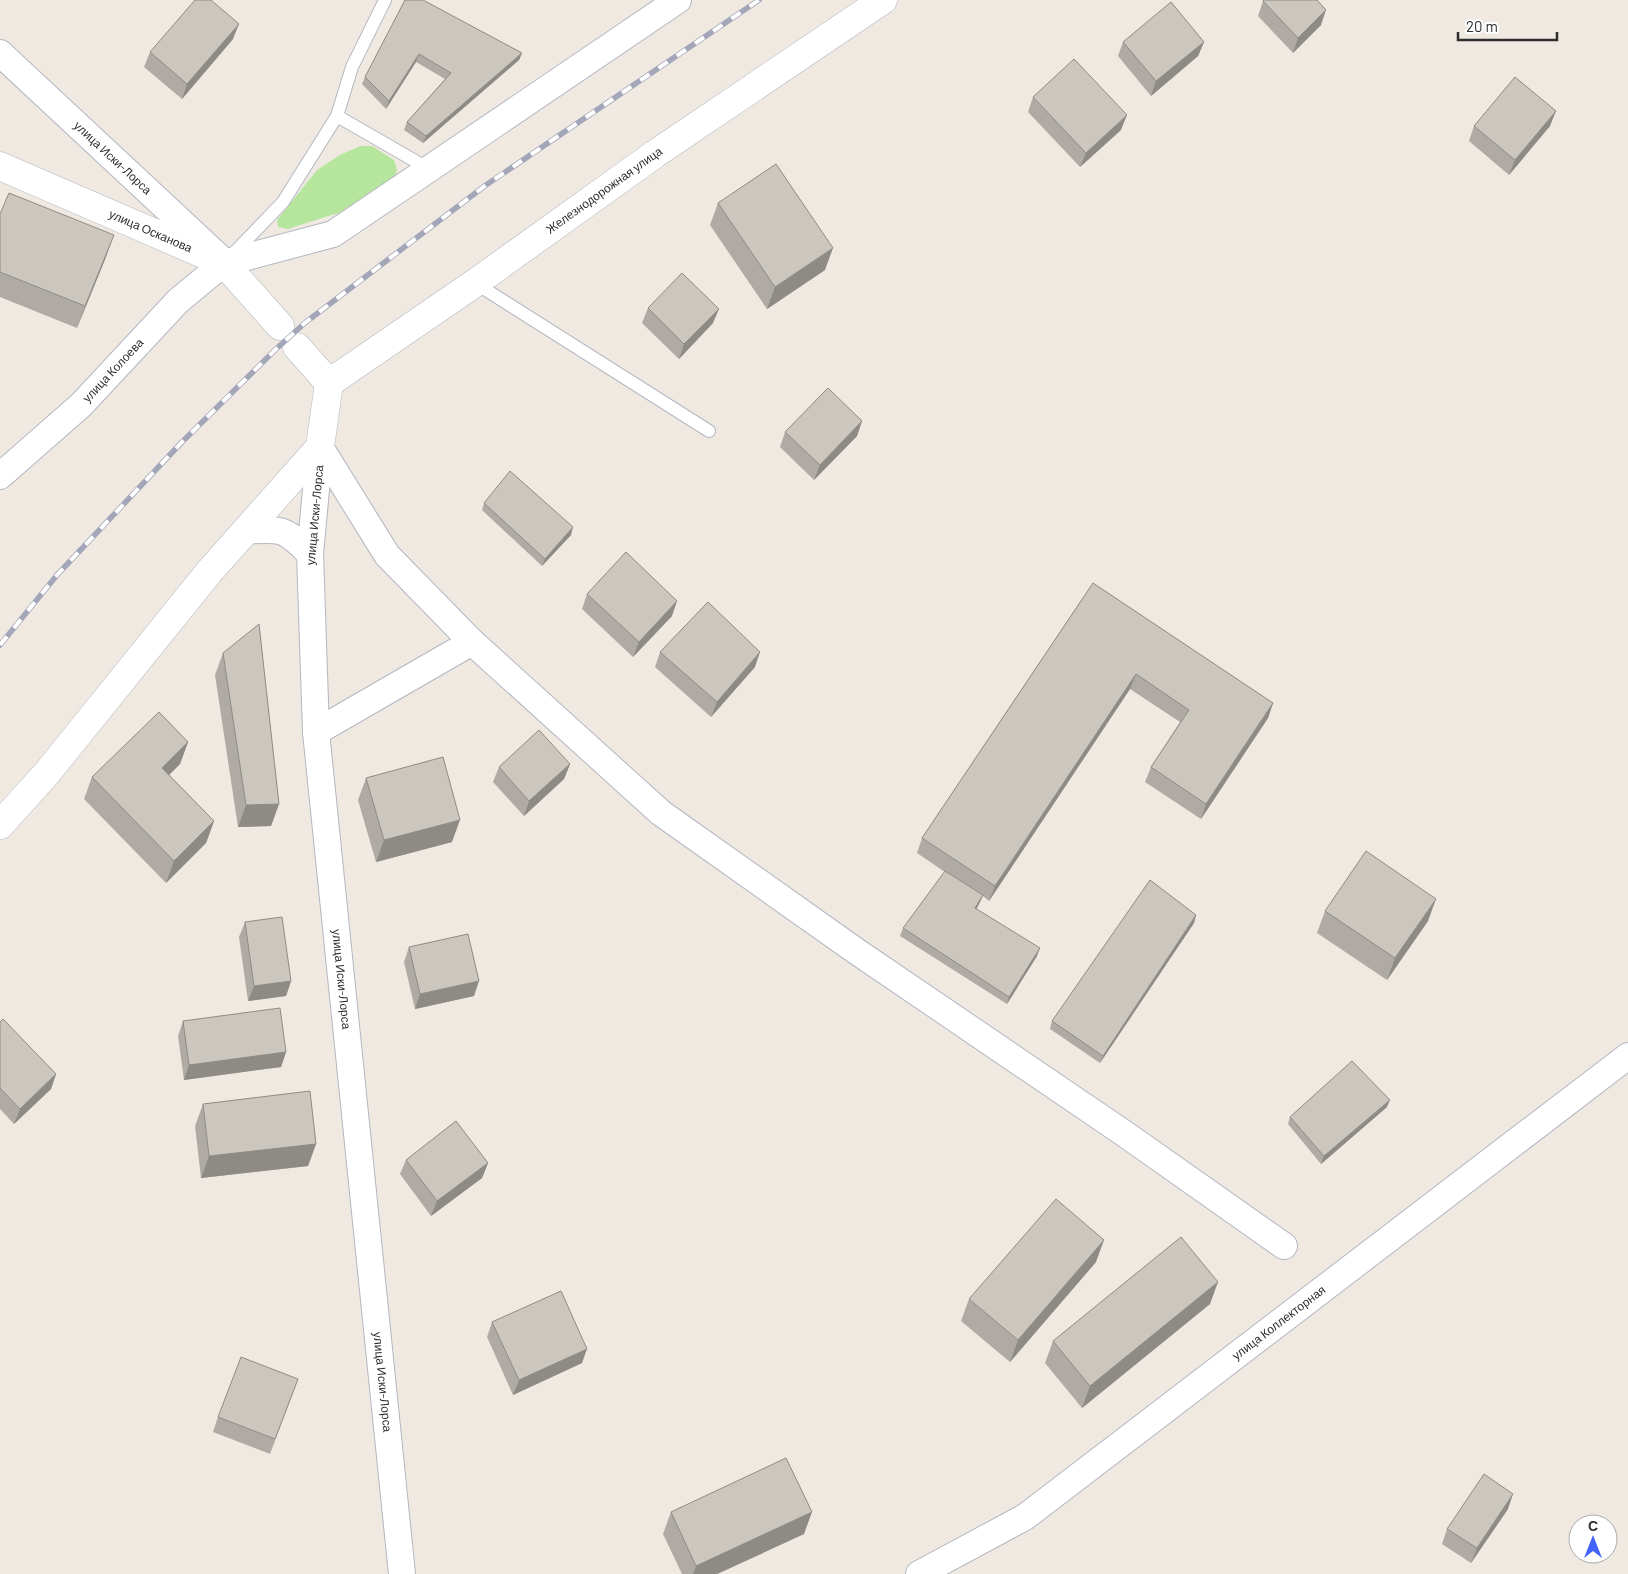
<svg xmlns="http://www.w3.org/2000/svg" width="1628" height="1574" viewBox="0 0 1628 1574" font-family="Barlow,sans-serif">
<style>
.green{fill:#b6e59e}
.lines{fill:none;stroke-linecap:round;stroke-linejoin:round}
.service-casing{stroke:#b4b7c1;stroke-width:14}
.minor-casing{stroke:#b4b7c1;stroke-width:28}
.tertiary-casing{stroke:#b4b7c1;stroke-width:29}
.service{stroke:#fff;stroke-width:12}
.minor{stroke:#fff;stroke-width:26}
.tertiary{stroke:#fff;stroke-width:28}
.rail-casing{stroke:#a3a6b8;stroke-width:5.5}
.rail{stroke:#fff;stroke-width:4;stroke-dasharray:11;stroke-linecap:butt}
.wall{fill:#afaba4}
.shaded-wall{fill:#8e8b86}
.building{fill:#cbc7bf;stroke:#8e8b86}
.labels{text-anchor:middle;stroke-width:4;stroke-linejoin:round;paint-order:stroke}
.street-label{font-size:12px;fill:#2e2e2e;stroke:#fff}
</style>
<rect width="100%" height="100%" fill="#efe9e1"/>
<path class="green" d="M 360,146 L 372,146 L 394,160 L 397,170 L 394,180 L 353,210 L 328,216 L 288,229 L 278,227 L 277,220 L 317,170 L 340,155 Z"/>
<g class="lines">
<defs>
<g id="service">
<path d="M 337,116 L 429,169"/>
<path d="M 231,256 L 283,202 L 337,116 L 352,67 L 385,0"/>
<path d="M 475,283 L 709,431"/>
</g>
<g id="minor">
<path id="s1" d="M 0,53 L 221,259"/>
<path d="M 320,447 L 387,555 L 472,642 L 661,813 L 856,951 L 1125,1134 L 1284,1246"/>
<path id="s2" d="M 320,447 L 310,554 L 316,732 L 402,1574"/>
<path id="s3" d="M 0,476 L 81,405 L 178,301 L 224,263 L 333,234 L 678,0"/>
<path d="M 245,531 C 281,528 285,528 310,554"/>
<path d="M 316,732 L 472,642"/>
<path id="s4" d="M 919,1574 L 1025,1517 L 1628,1056"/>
</g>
<g id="tertiary">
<path id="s5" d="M 0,166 L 224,263 L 280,326"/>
<path d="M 297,347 L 329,383"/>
<path id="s6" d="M 329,383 L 475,283 L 655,154 L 883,0"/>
<path d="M 0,825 L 47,773 L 209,572 L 320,447 L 329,383"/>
</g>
</defs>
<use href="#service" class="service-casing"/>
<use href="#minor" class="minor-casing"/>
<use href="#tertiary" class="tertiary-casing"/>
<use href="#service" class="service"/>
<use href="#minor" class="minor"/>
<use href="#tertiary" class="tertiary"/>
<defs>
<path id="rail" d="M 0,645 L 57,575 L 182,442 L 275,350 L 306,322 L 486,185 L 759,0"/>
</defs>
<use href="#rail" class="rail-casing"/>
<use href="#rail" class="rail"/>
</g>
<g class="wall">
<path d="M 405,0 L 522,53 L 519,60 L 423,143 L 404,130 L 407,122 L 445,79 L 416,62 L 386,109 L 362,84 L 365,77 Z"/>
<path d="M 1263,1 L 1321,25 L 1293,53 L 1258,16 Z"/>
<path d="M 233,39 L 182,99 L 144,67 L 150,52 Z"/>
<path d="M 1123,42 L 1204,42 L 1198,56 L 1151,96 L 1118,56 Z"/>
<path d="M 1033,97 L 1121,130 L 1080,167 L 1028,112 Z"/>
<path d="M 1474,126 L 1550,126 L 1509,175 L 1469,141 Z"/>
<path d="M 718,203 L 825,270 L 767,309 L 710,225 Z"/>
<path d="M 0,214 L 106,257 L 77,328 L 0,297 Z"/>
<path d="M 648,308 L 713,323 L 679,359 L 642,323 Z"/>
<path d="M 862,421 L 857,436 L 814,480 L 780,447 L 785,432 Z"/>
<path d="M 484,503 L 571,535 L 542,566 L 482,510 Z"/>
<path d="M 1093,583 L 1273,703 L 1268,718 L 1201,819 L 1145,782 L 1151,767 L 1180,722 L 1130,689 L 989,901 L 983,896 L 980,902 L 977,909 L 1037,956 L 1007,1004 L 900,936 L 903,928 L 945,872 L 917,853 L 922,838 Z"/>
<path d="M 587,594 L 672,616 L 633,657 L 582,609 Z"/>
<path d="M 660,652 L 755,667 L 711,717 L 655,667 Z"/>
<path d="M 223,653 L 279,804 L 271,826 L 238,827 L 215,675 Z"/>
<path d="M 188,742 L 180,764 L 169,775 L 214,821 L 206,843 L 166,883 L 84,799 L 92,777 Z"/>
<path d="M 570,764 L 564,779 L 524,816 L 493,782 L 499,767 Z"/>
<path d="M 366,778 L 452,842 L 376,862 L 358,800 Z"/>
<path d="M 1325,911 L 1428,921 L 1387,980 L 1317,933 Z"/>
<path d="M 1196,915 L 1194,923 L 1100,1063 L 1050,1029 L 1052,1021 Z"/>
<path d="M 245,922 L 291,981 L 286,996 L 248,1001 L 239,937 Z"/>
<path d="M 409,947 L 474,996 L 415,1009 L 404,962 Z"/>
<path d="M 183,1021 L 286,1052 L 281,1067 L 184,1080 L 178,1036 Z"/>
<path d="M 0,1022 L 56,1074 L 51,1089 L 14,1124 L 0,1109 Z"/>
<path d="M 203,1104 L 316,1144 L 308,1166 L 201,1178 L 195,1126 Z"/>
<path d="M 1387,1107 L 1321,1164 L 1288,1124 L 1290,1117 Z"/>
<path d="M 406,1160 L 488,1163 L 482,1178 L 431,1216 L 400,1174 Z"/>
<path d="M 1096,1262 L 1010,1362 L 961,1321 L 969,1299 Z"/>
<path d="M 1210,1304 L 1082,1408 L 1045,1363 L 1053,1341 Z"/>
<path d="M 492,1322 L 582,1363 L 513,1395 L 487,1337 Z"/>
<path d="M 298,1379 L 270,1454 L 213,1432 L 218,1417 Z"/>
<path d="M 1508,1509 L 1471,1563 L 1442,1544 L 1447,1529 Z"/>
<path d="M 671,1512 L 804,1534 L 717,1574 L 682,1574 L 663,1534 Z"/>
</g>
<g class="shaded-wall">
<path d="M 1326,10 L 1321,25 L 1293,53 L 1298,38 Z"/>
<path d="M 239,24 L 233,39 L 182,99 L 187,84 Z"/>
<path d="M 1204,42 L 1198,56 L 1151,96 L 1156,81 Z"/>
<path d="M 522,53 L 519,60 L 423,143 L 426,136 Z"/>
<path d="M 419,54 L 416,62 L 386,109 L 389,101 Z"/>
<path d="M 1556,111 L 1550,126 L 1509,175 L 1515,160 Z"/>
<path d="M 1127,115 L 1121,130 L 1080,167 L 1086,153 Z"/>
<path d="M 114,235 L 106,257 L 77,328 L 85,306 Z"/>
<path d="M 833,248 L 825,270 L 767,309 L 775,287 Z"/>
<path d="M 719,309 L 713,323 L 679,359 L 684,344 Z"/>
<path d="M 862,421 L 857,436 L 814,480 L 820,465 Z"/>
<path d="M 573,527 L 571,535 L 542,566 L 545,559 Z"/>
<path d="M 677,601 L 672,616 L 633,657 L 639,642 Z"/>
<path d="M 760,652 L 755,667 L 711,717 L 717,702 Z"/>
<path d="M 1136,674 L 1130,689 L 989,901 L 995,886 Z"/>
<path d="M 1273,703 L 1268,718 L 1201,819 L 1206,804 Z"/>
<path d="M 188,742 L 180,764 L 154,790 L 162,768 Z"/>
<path d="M 570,764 L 564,779 L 524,816 L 529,801 Z"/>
<path d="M 279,804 L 271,826 L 238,827 L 246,805 Z"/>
<path d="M 460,820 L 452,842 L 376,862 L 384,840 Z"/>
<path d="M 214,821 L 206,843 L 166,883 L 174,861 Z"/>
<path d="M 983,895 L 980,902 L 972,915 L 975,908 Z"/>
<path d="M 1436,899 L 1428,921 L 1387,980 L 1395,958 Z"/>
<path d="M 1196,915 L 1194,923 L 1100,1063 L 1103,1056 Z"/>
<path d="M 1040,948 L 1037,956 L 1007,1004 L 1009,997 Z"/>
<path d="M 291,981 L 286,996 L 248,1001 L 254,986 Z"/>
<path d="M 479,981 L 474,996 L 415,1009 L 420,994 Z"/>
<path d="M 286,1052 L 281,1067 L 184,1080 L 189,1065 Z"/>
<path d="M 56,1074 L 51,1089 L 14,1124 L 20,1109 Z"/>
<path d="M 1390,1100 L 1387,1107 L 1321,1164 L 1324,1156 Z"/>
<path d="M 316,1144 L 308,1166 L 201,1178 L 209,1156 Z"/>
<path d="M 488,1163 L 482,1178 L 431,1216 L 437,1201 Z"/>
<path d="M 1104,1240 L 1096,1262 L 1010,1362 L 1018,1340 Z"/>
<path d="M 1218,1282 L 1210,1304 L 1082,1408 L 1090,1386 Z"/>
<path d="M 587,1349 L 582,1363 L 513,1395 L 519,1380 Z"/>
<path d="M 1513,1494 L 1508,1509 L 1471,1563 L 1477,1548 Z"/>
<path d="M 812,1512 L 804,1534 L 717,1574 L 693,1574 L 696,1566 Z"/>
</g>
<g class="building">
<path d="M 195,0 L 211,0 L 239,24 L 187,84 L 150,52 Z"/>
<path d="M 405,0 L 423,0 L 522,53 L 426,136 L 407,122 L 451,73 L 419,54 L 389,101 L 365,77 Z"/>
<path d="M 1264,0 L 1317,0 L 1326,10 L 1298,38 L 1263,1 Z"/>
<path d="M 1171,2 L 1204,42 L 1156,81 L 1123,42 Z"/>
<path d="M 1074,59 L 1127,115 L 1086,153 L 1033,97 Z"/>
<path d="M 1515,77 L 1556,111 L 1515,160 L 1474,126 Z"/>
<path d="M 776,164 L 833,248 L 775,287 L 718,203 Z"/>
<path d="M 9,193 L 114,235 L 85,306 L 0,272 L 0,214 Z"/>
<path d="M 682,273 L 719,309 L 684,344 L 648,308 Z"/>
<path d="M 828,388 L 862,421 L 820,465 L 785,432 Z"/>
<path d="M 510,471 L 573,527 L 545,559 L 484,503 Z"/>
<path d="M 626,552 L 677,601 L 639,642 L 587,594 Z"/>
<path d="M 1093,583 L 1273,703 L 1206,804 L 1151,767 L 1189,710 L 1136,674 L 995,886 L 922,838 Z"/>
<path d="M 708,602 L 760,652 L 717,702 L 660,652 Z"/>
<path d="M 259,624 L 279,804 L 246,805 L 223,653 Z"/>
<path d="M 159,712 L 188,742 L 162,768 L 214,821 L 174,861 L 92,777 Z"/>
<path d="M 539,730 L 570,764 L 529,801 L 499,767 Z"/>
<path d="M 443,757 L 460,820 L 384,840 L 366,778 Z"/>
<path d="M 1366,851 L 1436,899 L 1395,958 L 1325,911 Z"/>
<path d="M 945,871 L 983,895 L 975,908 L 1040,948 L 1009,997 L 903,928 Z"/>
<path d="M 1150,880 L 1196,915 L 1103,1056 L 1052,1021 Z"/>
<path d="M 282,917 L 291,981 L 254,986 L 245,922 Z"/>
<path d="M 468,934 L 479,981 L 420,994 L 409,947 Z"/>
<path d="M 280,1008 L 286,1052 L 189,1065 L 183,1021 Z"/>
<path d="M 3,1019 L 56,1074 L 20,1109 L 0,1088 L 0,1022 Z"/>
<path d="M 1352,1061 L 1390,1100 L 1324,1156 L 1290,1117 Z"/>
<path d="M 310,1091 L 316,1144 L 209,1156 L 203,1104 Z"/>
<path d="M 456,1121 L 488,1163 L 437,1201 L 406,1160 Z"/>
<path d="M 1056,1199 L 1104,1240 L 1018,1340 L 969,1299 Z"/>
<path d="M 1181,1237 L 1218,1282 L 1090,1386 L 1053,1341 Z"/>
<path d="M 561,1291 L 587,1349 L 519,1380 L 492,1322 Z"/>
<path d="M 241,1357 L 298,1379 L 275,1439 L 218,1417 Z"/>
<path d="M 786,1458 L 812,1512 L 696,1566 L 671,1512 Z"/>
<path d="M 1484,1474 L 1513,1494 L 1477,1548 L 1447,1529 Z"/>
</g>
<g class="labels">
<g class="street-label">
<text dy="4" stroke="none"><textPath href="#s1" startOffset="154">улица Иски-Лорса</textPath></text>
<text dy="4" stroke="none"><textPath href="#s6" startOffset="336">Железнодорожная улица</textPath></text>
<text dy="4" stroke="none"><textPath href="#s5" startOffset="164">улица Осканова</textPath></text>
<text dy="4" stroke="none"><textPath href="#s3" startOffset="155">улица Колоева</textPath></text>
<text transform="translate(315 515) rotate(-85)" y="4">улица Иски-Лорса</text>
<text dy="4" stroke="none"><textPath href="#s2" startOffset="534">улица Иски-Лорса</textPath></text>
<text dy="4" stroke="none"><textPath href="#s4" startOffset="440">улица Коллекторная</textPath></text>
<text dy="4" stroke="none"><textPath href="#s2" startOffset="939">улица Иски-Лорса</textPath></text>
</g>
</g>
<g transform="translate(1593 1539)"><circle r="24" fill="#ffffff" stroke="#ababab"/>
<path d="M0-4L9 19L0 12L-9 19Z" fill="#4264fb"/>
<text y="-8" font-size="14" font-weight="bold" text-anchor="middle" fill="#2e2e2e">С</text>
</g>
<path d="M1458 32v8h99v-8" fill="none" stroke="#2e2e2e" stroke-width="2.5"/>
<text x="1466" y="32" font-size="15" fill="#2e2e2e" stroke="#ffffff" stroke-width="4" paint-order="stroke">20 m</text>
</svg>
